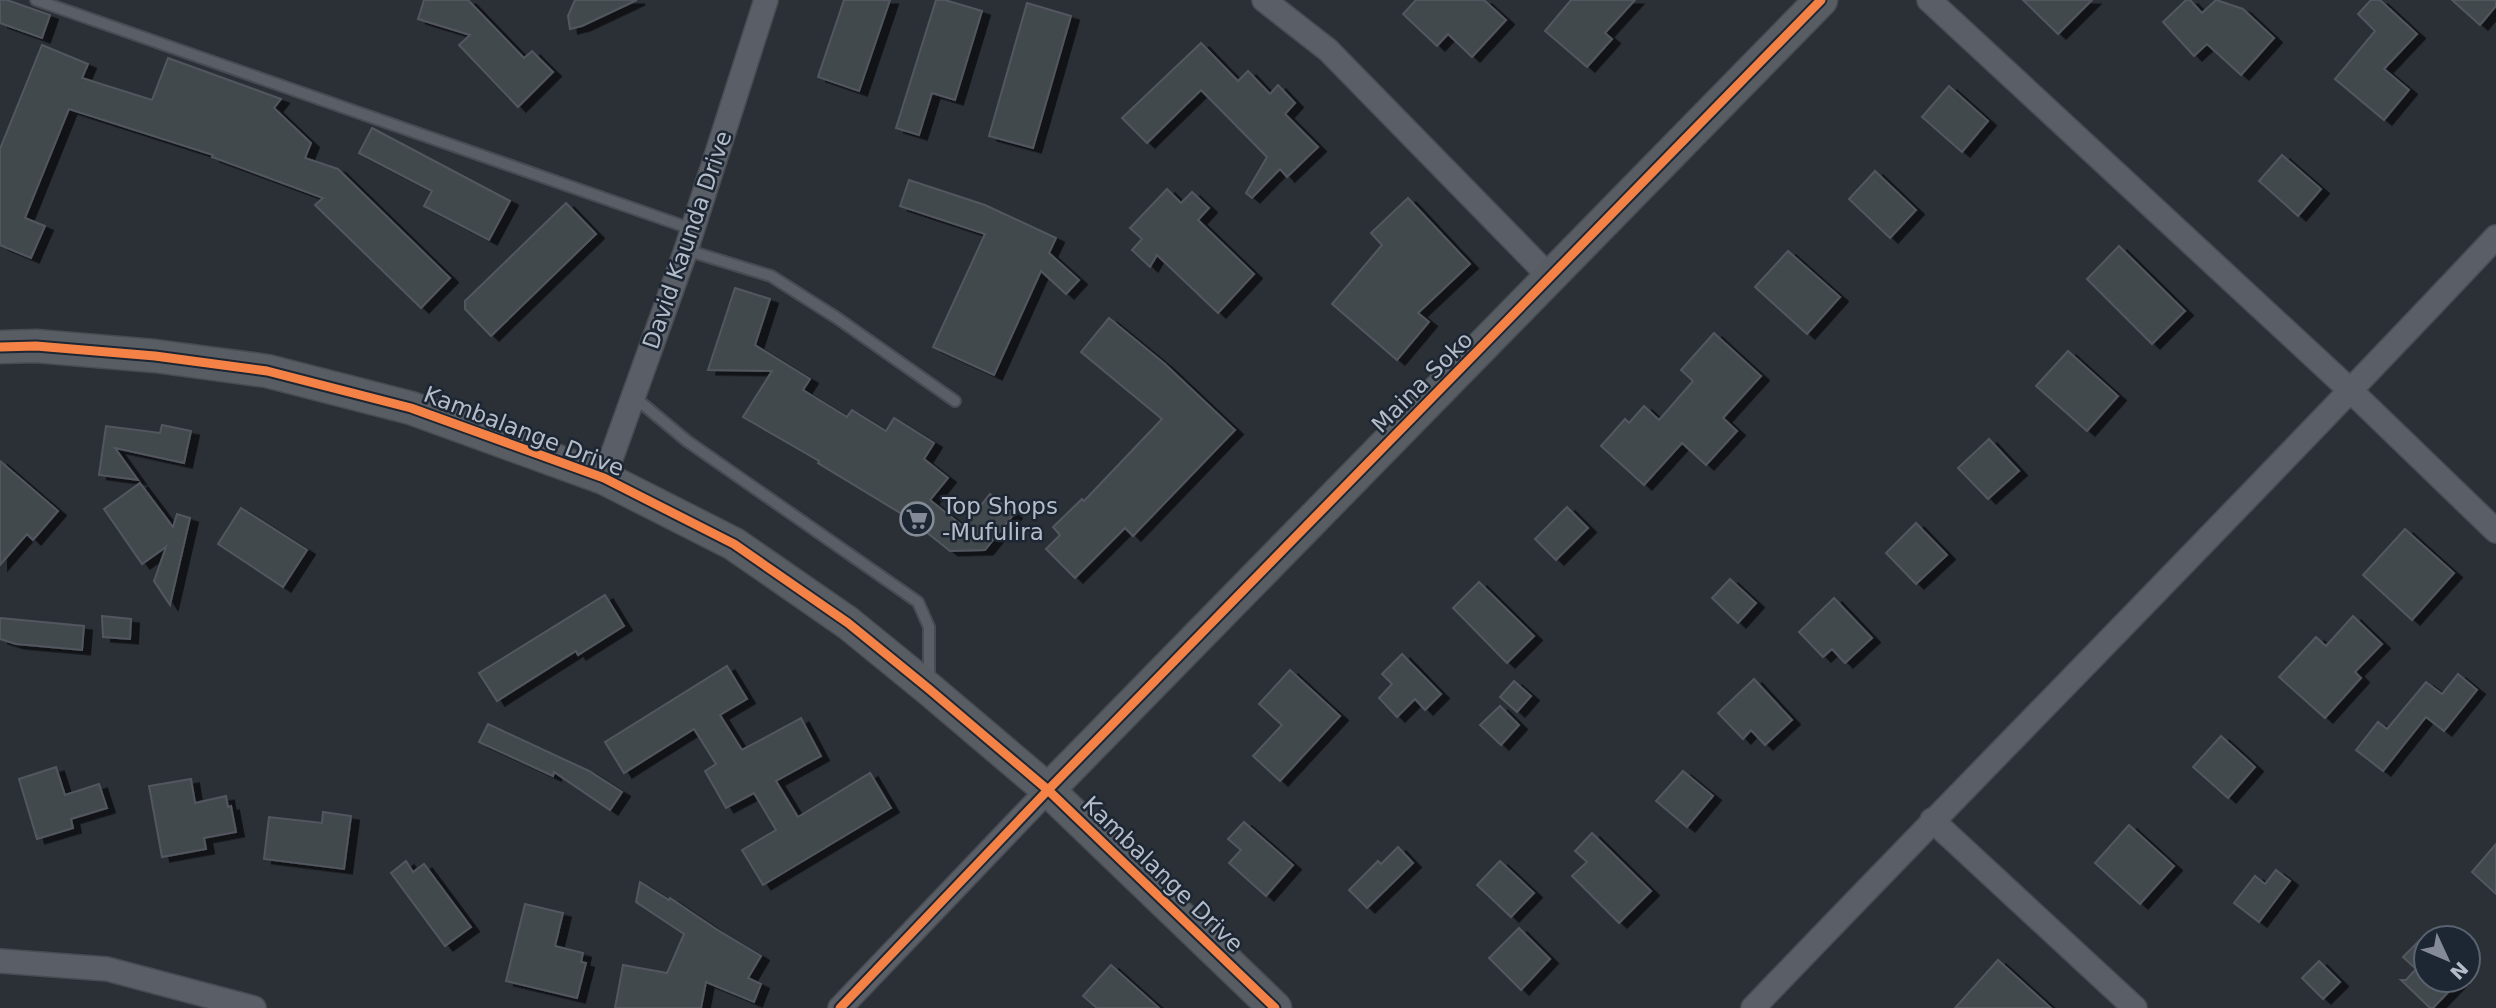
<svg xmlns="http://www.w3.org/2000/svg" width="2496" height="1008" viewBox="0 0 2496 1008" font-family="'DejaVu Sans',sans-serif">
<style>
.building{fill:#43484e;stroke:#52575f;stroke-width:2;filter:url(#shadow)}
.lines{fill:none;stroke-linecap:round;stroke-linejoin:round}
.lane-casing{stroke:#484c52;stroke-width:14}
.street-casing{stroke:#484c52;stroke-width:26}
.secondary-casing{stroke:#484c52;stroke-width:35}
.lane{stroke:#5a5e66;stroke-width:10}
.street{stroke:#5a5e66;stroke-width:23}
.secondary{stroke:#585d64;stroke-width:32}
.cycleway-casing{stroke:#1d2633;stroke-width:13}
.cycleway{stroke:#f48246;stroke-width:9}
.labels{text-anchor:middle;stroke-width:5;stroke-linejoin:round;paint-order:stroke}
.street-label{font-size:23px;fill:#b4bcc9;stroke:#1d2633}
.poi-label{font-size:23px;fill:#b4bcc9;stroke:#1d2633;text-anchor:start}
</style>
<defs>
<filter id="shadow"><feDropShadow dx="8" dy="4.5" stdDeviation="0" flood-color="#0009"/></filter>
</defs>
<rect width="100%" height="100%" fill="#2b3037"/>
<g class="building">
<path d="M 0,0 L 7,0 L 50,15 L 42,38 L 0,23 Z"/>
<path d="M 424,0 L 468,0 L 524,58 L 532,51 L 553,72 L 518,107 L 459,45 L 470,35 L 418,19 Z"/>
<path d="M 575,0 L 637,0 L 582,26 L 570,29 L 568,16 Z"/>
<path d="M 844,0 L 890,0 L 859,91 L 818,77 Z"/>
<path d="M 936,0 L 945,0 L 982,11 L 955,100 L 932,93 L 919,135 L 896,128 Z"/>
<path d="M 1416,0 L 1484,0 L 1506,20 L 1472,57 L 1448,34 L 1437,46 L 1403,14 Z"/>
<path d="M 1571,0 L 1635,0 L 1605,33 L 1612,39 L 1587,67 L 1545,31 Z"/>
<path d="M 2023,0 L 2092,0 L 2058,34 Z"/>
<path d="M 2186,0 L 2190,0 L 2202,13 L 2216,0 L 2243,9 L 2274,38 L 2241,75 L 2207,44 L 2194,56 L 2163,22 Z"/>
<path d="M 2371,0 L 2380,0 L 2417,34 L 2384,69 L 2409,90 L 2384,120 L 2335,79 L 2375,31 L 2358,14 Z"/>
<path d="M 2452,0 L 2496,0 L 2496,6 L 2480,25 Z"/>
<path d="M 1027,3 L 1071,16 L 1033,148 L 989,136 Z"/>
<path d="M 1201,43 L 1238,81 L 1248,71 L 1270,94 L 1278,85 L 1295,103 L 1285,114 L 1318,147 L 1287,177 L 1280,169 L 1252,198 L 1246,193 L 1267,157 L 1201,90 L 1147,143 L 1122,118 Z"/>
<path d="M 42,45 L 88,64 L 82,78 L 152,100 L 168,58 L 281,99 L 274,108 L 311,143 L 305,158 L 338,169 L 450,278 L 421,308 L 315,205 L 323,198 L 212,157 L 213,155 L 69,109 L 25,218 L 45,226 L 31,258 L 0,245 L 0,149 Z"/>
<path d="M 1949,86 L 1988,121 L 1962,152 L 1922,117 Z"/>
<path d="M 372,128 L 510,201 L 489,240 L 424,206 L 432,191 L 359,153 Z"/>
<path d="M 2282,155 L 2321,189 L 2298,216 L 2259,181 Z"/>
<path d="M 1875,171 L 1916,210 L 1890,238 L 1849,199 Z"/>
<path d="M 909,180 L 985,205 L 1056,238 L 1049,253 L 1079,280 L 1066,294 L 1041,271 L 994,375 L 933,347 L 985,234 L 900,206 Z"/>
<path d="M 1167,189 L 1181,203 L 1192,192 L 1209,208 L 1198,220 L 1254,274 L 1218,313 L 1157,255 L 1150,267 L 1132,250 L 1142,239 L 1130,228 Z"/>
<path d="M 1408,198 L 1470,264 L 1418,313 L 1429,322 L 1397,360 L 1332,304 L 1382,245 L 1371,233 Z"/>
<path d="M 566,203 L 596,234 L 491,336 L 465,309 L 465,301 Z"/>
<path d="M 2119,246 L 2185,311 L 2152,344 L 2087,279 Z"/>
<path d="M 1788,251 L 1840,297 L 1807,334 L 1755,287 Z"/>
<path d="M 735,288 L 770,299 L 755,345 L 810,379 L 803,390 L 847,417 L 852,410 L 886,431 L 894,418 L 934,443 L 924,459 L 948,478 L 930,500 L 964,527 L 990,494 L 1014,514 L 985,550 L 950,551 L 910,519 L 818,463 L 819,461 L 743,417 L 772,371 L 708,370 Z"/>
<path d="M 1109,318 L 1165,364 L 1235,430 L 1133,536 L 1125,528 L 1075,578 L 1046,549 L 1060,535 L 1053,527 L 1082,499 L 1084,501 L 1162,419 L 1081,352 Z"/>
<path d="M 1714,333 L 1761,376 L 1723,418 L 1737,431 L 1706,465 L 1682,443 L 1644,485 L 1601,446 L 1625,419 L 1629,423 L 1644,406 L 1659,420 L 1693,381 L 1681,370 Z"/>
<path d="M 2068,351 L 2118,396 L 2087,431 L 2036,386 Z"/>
<path d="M 162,425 L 191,431 L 184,463 L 115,448 L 138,480 L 99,475 L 106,426 L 160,433 Z"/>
<path d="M 1989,439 L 2019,471 L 1988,499 L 1958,468 Z"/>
<path d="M 0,461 L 58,511 L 33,540 L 27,534 L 0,565 Z"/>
<path d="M 140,483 L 173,527 L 177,514 L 190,518 L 170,605 L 154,581 L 166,547 L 142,564 L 104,509 Z"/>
<path d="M 1567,507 L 1588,528 L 1556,560 L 1535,539 Z"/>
<path d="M 241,508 L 307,550 L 283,587 L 218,544 Z"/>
<path d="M 1916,523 L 1947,555 L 1916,584 L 1886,553 Z"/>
<path d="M 2405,529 L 2454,573 L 2412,620 L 2363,575 Z"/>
<path d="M 1730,579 L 1756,603 L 1738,623 L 1712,598 Z"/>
<path d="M 1479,582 L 1534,636 L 1507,663 L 1453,608 Z"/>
<path d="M 605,595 L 624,626 L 578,655 L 576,651 L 497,701 L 479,673 Z"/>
<path d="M 1834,598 L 1872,638 L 1845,663 L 1832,649 L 1823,657 L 1799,632 Z"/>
<path d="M 102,616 L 131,619 L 130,639 L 103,637 Z"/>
<path d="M 2353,616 L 2382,644 L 2355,672 L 2361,678 L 2325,718 L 2279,677 L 2316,637 L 2326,646 Z"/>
<path d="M 0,618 L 84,626 L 82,650 L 16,644 L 0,639 Z"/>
<path d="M 1402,654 L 1441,694 L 1425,710 L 1415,699 L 1397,717 L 1379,698 L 1392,684 L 1382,674 Z"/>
<path d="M 727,666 L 747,699 L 720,715 L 742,750 L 801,718 L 821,756 L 776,781 L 798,817 L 870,773 L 891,808 L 763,885 L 742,850 L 776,830 L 754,793 L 726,808 L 705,771 L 716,764 L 694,729 L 624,773 L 605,742 Z"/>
<path d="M 1290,670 L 1340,716 L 1280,781 L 1253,756 L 1282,725 L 1259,704 Z"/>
<path d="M 2458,674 L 2477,690 L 2444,731 L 2426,717 L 2383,771 L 2356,750 L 2378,722 L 2387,729 L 2426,682 L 2442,694 Z"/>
<path d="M 1754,679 L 1792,720 L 1765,745 L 1751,730 L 1743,739 L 1718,713 Z"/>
<path d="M 1514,681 L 1531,696 L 1517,712 L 1500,697 Z"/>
<path d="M 1500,706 L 1519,725 L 1501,745 L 1480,725 Z"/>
<path d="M 488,724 L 589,771 L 622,792 L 610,810 L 554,772 L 553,776 L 479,742 Z"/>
<path d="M 2221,736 L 2255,767 L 2228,798 L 2193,767 Z"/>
<path d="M 56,767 L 65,795 L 99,784 L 107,808 L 71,819 L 73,828 L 37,839 L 19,779 Z"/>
<path d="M 1683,771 L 1713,796 L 1687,827 L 1656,801 Z"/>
<path d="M 191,779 L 195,803 L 226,796 L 228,807 L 231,806 L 236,832 L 204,838 L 206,849 L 162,857 L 149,786 Z"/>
<path d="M 323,812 L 351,816 L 344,869 L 264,859 L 269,817 L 322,823 Z"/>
<path d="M 1244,822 L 1293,865 L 1266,896 L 1229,863 L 1241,850 L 1228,839 Z"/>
<path d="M 2129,825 L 2174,866 L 2140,904 L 2095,863 Z"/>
<path d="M 1592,833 L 1651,891 L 1619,923 L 1572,876 L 1587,862 L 1575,851 Z"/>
<path d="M 2496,844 L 2496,894 L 2472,872 Z"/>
<path d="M 1398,847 L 1413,863 L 1367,908 L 1349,890 L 1378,861 L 1381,864 Z"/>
<path d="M 406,861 L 413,872 L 424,864 L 471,927 L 445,946 L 391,873 Z"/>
<path d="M 1500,861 L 1534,893 L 1511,917 L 1477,885 Z"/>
<path d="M 2276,870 L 2290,881 L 2259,922 L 2234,903 L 2255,876 L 2265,884 Z"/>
<path d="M 640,882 L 669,900 L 670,898 L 716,929 L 761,956 L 748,978 L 761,984 L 754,1002 L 706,982 L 701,1008 L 615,1008 L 623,965 L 667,973 L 684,934 L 636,902 Z"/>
<path d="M 525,904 L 563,913 L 555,946 L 583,953 L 581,962 L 586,963 L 577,998 L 506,981 Z"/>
<path d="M 1519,928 L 1550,959 L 1521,990 L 1489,958 Z"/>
<path d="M 2426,934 L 2426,980 L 2460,980 L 2433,1008 L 2430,1008 L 2401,980 L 2406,980 L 2416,969 L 2403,957 Z"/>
<path d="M 1998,960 L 2051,1008 L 1955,1008 Z"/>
<path d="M 2319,961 L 2340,982 L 2323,999 L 2302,978 Z"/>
<path d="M 1111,965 L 1159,1008 L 1097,1008 L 1083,996 Z"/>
</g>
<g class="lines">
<defs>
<g id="lane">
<path d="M 36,0 L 692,229"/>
<path d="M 686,250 L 771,276 L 837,318 L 955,401"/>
<path d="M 633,396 L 687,441 L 918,602 L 929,627 L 929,683"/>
</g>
<g id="street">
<path d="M 1264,0 L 1328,50 L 1551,278"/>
<path d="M 1929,0 L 2351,391 L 2496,531"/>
<path d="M 604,478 L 686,250 L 766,0"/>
<path d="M 1932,820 L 2135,1008"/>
<path d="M 0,961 L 107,969 L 254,1008"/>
<path d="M 840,1008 L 1048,790"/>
<path d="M 1753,1008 C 2000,750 2252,497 2496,237"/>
</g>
<g id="secondary">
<path d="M 0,347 L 36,346 L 155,356 L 267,371 L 411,408 L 604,478 L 734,544 L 848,623 L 929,689 L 1048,790 L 1275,1008"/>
<path d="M 1048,790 L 1821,0"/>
</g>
</defs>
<use href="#lane" class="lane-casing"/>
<use href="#street" class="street-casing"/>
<use href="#secondary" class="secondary-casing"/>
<use href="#lane" class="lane"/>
<use href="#street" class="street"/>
<use href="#secondary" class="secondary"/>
<defs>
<g id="cycleway">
<path d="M 0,347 L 36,346 L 155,356 L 267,371 L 411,408 L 604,478 L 734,544 L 848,623 L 929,689 L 1048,790 L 1275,1008"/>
<path d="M 840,1008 L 1048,790 L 1821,0"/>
</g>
</defs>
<use href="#cycleway" class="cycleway-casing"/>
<use href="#cycleway" class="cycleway"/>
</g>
<defs>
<symbol id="supermarket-ring" viewBox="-11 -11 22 22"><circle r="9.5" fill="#1d2633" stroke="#848b96" stroke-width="1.5"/><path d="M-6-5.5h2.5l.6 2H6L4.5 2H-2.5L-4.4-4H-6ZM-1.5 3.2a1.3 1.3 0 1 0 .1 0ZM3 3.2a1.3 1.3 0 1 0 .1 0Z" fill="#848b96"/></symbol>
</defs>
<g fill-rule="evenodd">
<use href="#supermarket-ring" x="898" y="500" width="38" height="38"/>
</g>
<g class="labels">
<g class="street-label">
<text transform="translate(687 240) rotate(-71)" y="8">David Kaunda Drive</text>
<text transform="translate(1422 382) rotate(-45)" y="8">Maina Soko</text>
<text transform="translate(524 431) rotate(21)" y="8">Kambalange Drive</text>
<text transform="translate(1163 874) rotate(44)" y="8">Kambalange Drive</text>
</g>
<g class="poi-label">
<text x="942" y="514">Top Shops<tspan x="942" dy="26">-Mufulira</tspan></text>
</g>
</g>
<g transform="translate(2447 959) rotate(134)"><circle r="33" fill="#1d2633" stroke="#59626f" stroke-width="2"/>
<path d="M0-5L12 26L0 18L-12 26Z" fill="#848b96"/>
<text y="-10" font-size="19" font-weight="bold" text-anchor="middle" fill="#b4bcc9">N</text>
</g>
</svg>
